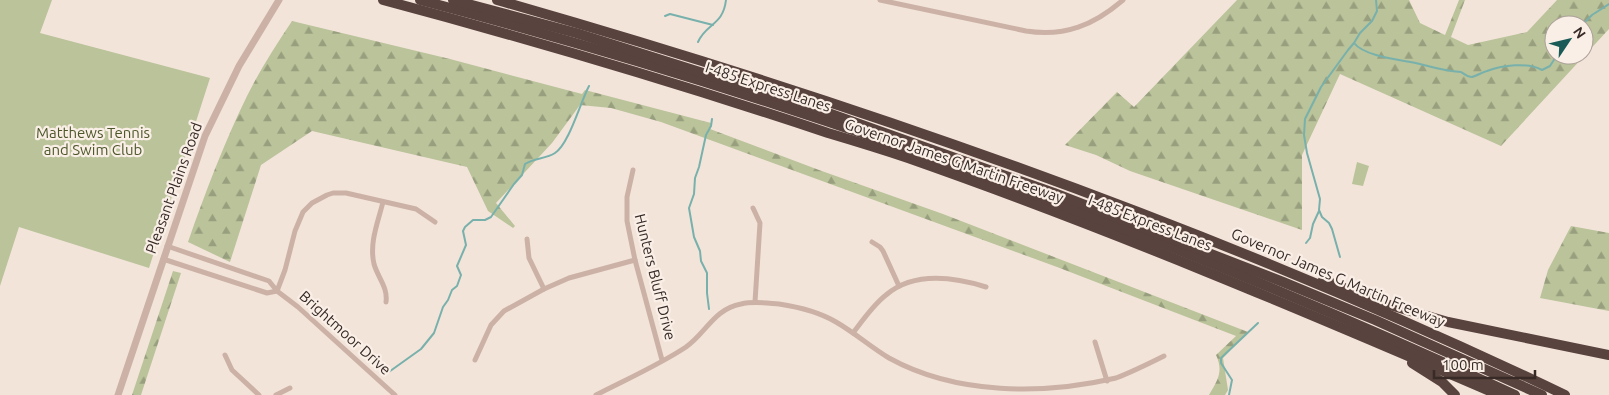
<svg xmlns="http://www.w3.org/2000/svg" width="1609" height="395" viewBox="0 0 1609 395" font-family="Ubuntu,sans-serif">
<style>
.green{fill:#bac39a}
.forest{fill:url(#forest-firs);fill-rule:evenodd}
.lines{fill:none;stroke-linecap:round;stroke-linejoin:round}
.stream{stroke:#78b1ac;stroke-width:2}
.minor{stroke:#ccb2a6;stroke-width:5}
.tertiary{stroke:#ccb2a6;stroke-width:7}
.motorway{stroke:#59433e;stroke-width:10}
.labels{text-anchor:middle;stroke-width:4.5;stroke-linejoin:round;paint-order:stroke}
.street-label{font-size:15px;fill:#372a27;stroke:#faefe7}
.park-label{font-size:15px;fill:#4c572a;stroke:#faefe7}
</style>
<defs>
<pattern id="forest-firs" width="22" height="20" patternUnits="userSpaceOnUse" patternTransform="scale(1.25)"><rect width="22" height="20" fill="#bac39a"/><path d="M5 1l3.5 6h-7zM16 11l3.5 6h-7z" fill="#989f7e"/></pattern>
</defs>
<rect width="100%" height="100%" fill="#f3e4da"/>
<g class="green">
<path d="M 0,0 L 52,0 L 40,33 L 210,78 L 149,268 L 19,227 L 0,286 Z"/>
<path d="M 1357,162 L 1369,166 L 1363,186 L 1352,184 Z"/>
</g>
<g class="forest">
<path d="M 1237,0 L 1409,0 L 1420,23 L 1445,35 L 1459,0 L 1465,0 L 1451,37 L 1468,45 L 1527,32 L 1557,0 L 1609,0 L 1609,29 L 1501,146 L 1340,74 L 1302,155 L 1302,230 L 1130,171 L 1096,155 L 1065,145 L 1117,92 L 1134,107 ZM 1554,25 L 1584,25 L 1584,55 L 1554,55 Z"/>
<path d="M 292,21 L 450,59 L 582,94 L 585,90 L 711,123 L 710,129 L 819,170 L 943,214 L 1248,332 L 1223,358 L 1228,390 L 1225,395 L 1209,395 C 1217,381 1224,372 1216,355 L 1236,336 L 1057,267 L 661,122 L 611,108 L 580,105 L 552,143 L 496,203 L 515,226 L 513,228 L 488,211 L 467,167 L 312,131 L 261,165 L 230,262 L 188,242 C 205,193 224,143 247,96 C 260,70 276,45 292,21 Z"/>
<path d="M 1571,226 L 1609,233 L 1609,311 L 1540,298 L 1548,270 Z"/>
<path d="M 173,271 L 181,273 L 141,395 L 132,395 Z"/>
</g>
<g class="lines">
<g class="stream">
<path d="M 665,16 L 670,14 L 713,25"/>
<path d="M 1582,25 L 1592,15 L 1609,4"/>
<path d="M 698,42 C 706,23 723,26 726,0"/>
<path d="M 1354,43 C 1365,57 1403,60 1420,64 C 1435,68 1445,71 1461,72 C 1464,74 1468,77 1472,77 C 1476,76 1483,72 1487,71 C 1503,65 1527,62 1542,70 L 1550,66 L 1557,55"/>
<path d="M 1306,243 L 1310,238 L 1313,224 L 1319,211"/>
<path d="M 1340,257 L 1332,229 L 1329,223 L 1322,217 L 1319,210 L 1320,199 L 1307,153 L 1304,135 L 1305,119 L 1321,87 L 1348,50 L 1354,43 L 1360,33 L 1372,21 L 1377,11 L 1376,0"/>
<path d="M 709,309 L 707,293 L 707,273 L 701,261 L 700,251 L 694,237 L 689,208 L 694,194 L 695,178 L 699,167 L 706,135 L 711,126 L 712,119"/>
<path d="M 386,374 L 421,349 L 434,333 L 443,307 L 448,300 L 452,290 L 457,286 L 461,275 L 457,266 L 466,245 L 463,231 L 465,227 L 473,220 L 485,220 L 491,217 L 514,184 L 522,175 L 525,164 C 534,158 546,159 555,153 C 569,144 580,103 589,86"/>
<path d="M 1229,395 L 1232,380 L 1221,363 L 1221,358 L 1258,323"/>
</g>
<g class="minor">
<path d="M 880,0 L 1026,31 C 1065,37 1094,25 1123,0"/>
<path d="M 633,170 L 627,197 L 627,221 L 635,260 L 662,360"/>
<path d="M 383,202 C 378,222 369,243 374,264 C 378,278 388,287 386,302"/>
<path d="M 753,208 L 760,223 L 755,302"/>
<path d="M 527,239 L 529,258 L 544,289"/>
<path d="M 872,242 L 880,247 L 883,251 L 899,286"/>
<path d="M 163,259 L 267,293 L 277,291 L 269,281 L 167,246"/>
<path d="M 853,333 C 863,320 873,305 886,295 C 914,271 954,277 986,287"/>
<path d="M 1095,342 L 1107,381"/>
<path d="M 225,355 L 232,370 L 259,395"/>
<path d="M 475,360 L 491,325 L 504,311 L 544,289 L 569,278 L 635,260"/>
<path d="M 276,395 L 290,388"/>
<path d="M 395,395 L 298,307 L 277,291 L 285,270 L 295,231 L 303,212 L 312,203 L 327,195 L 333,193 L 346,193 L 416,209 L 435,222"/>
<path d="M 596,395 C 625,380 659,365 686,347 C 706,333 714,309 741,304 C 754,301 766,303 779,304 C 799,307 819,312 836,322 C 855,333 871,347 889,358 C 956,395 1043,395 1116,378 C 1132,372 1148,364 1164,356"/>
</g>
<path class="tertiary" d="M 118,395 L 205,136 L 239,66 L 279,0"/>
<g class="motorway">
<path d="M 383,0 C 533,40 681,84 828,133 C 855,141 881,149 908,158 C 1108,228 1304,311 1499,395"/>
<path d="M 420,0 C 796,99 1163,232 1515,395"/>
<path d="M 453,0 L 576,33 L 817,109 L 1054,193 L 1283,282 L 1375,320 L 1542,395"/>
<path d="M 497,0 C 862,104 1223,231 1565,395"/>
<path d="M 1323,280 L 1383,303 L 1448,322 L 1609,355"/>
<path d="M 1412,363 L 1442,382 L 1455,395"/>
</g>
</g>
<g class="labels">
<g class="street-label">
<text transform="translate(768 87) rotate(18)" y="5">I-485 Express Lanes</text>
<text transform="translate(954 161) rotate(19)" y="5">Governor James G Martin Freeway</text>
<text transform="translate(174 188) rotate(-70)" y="5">Pleasant Plains Road</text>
<text transform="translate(1150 223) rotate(21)" y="5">I-485 Express Lanes</text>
<text transform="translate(655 277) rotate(76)" y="5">Hunters Bluff Drive</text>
<text transform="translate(1338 278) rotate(23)" y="5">Governor James G Martin Freeway</text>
<text transform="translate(345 333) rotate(42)" y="5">Brightmoor Drive</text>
</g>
<g class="park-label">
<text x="93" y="138">Matthews Tennis<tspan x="93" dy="17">and Swim Club</tspan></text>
</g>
</g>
<g transform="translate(1569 40) rotate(55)"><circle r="24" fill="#faefe7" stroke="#aca09a"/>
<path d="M0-4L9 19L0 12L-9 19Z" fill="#1b5b57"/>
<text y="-8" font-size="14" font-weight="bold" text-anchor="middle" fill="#372a27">N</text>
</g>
<path d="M1434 370v8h101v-8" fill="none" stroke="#372a27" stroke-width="2.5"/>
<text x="1442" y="370" font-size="15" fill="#372a27" stroke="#faefe7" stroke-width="4" paint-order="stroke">100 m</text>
</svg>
